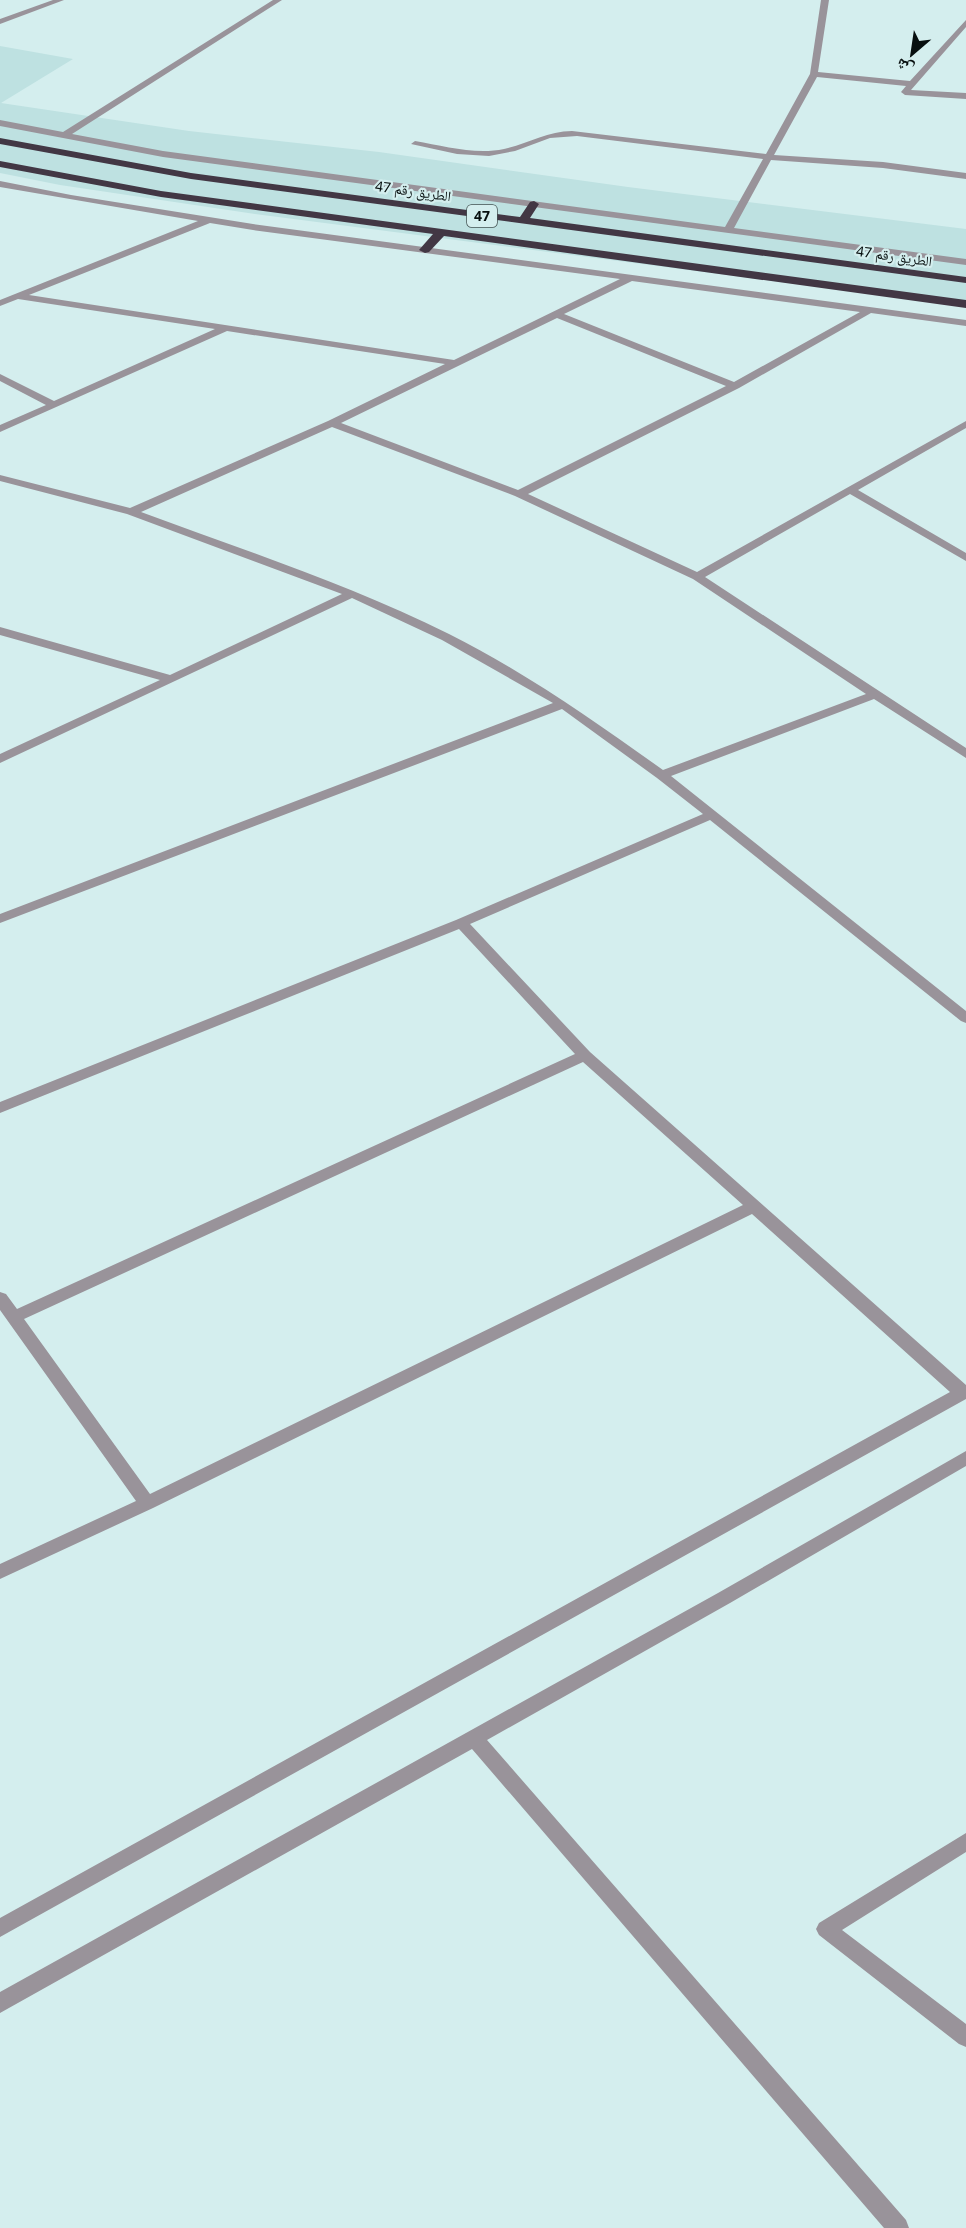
<svg xmlns="http://www.w3.org/2000/svg" width="966" height="2228" viewBox="0 0 966 2228" font-family="'Noto Sans','Noto Naskh Arabic',sans-serif">
<style>
.built{fill:#bee1e1}
.lines{fill:none;stroke-linecap:round;stroke-linejoin:round}
.minor{fill:#99939a;fill-rule:evenodd}
.highway{fill:#423744;fill-rule:evenodd}
.labels{text-anchor:middle;stroke-width:4.5;stroke-linejoin:round;paint-order:stroke}
.far-street-label{font-size:14px;fill:#070f0f;stroke:#d4eeee}
.shield{fill:#d4eeee;stroke:#445252;stroke-width:1.5}
.shield-label{font-size:14px;font-weight:bold;fill:#070f0f}
</style>
<rect width="100%" height="100%" fill="#d4eeee"/>
<path class="built" d="M 0,46 L 73,59 L 1,103 L 189,131 L 379,152 L 628,187 L 966,229 L 966,306 L 255,214 L 60,185 L 0,173 Z"/>
<g class="lines">
<g class="minor">
<path d="M 53,0 L 64,0 L 0,24 L 0,19 Z"/>
<path d="M 273,0 L 282,0 L 72,134 L 163,151 L 725,227 L 763,159 L 577,136 L 550,138 L 515,151 L 489,156 L 457,154 L 411,144 L 415,141 C 444,146 475,155 504,149 C 528,144 547,131 572,131 L 766,154 L 810,74 L 821,0 L 829,0 L 818,72 L 910,81 L 966,20 L 966,27 L 911,90 L 966,93 L 966,99 L 905,95 L 901,92 L 906,86 L 817,77 L 774,155 L 883,162 L 966,173 L 966,179 L 883,168 L 771,160 L 734,228 L 966,259 L 966,265 L 163,157 L 0,126 L 0,120 L 63,132 Z"/>
<path d="M 0,181 L 71,195 L 253,224 L 966,320 L 966,326 L 871,313 L 739,388 L 528,494 L 697,572 L 966,421 L 966,428 L 858,490 L 966,553 L 966,561 L 850,494 L 705,577 L 966,748 L 966,758 L 874,699 L 671,776 L 966,1011 L 966,1023 L 961,1021 L 710,820 L 470,924 L 590,1052 L 966,1385 L 966,1399 L 0,1937 L 0,1918 L 950,1392 L 752,1214 L 153,1508 L 0,1579 L 0,1564 L 136,1501 L 0,1310 L 0,1292 L 6,1294 L 17,1309 L 575,1054 L 459,929 L 0,1113 L 0,1102 L 456,920 L 703,814 L 657,778 L 562,709 L 0,923 L 0,914 L 553,703 L 442,640 L 352,598 L 0,763 L 0,754 L 160,680 L 0,635 L 0,627 L 170,675 L 342,594 L 127,514 L 0,481 L 0,475 L 130,508 L 328,421 L 445,364 L 227,331 L 0,432 L 0,425 L 46,405 L 0,381 L 0,374 L 54,401 L 215,329 L 18,299 L 0,306 L 0,300 L 198,221 L 0,187 ZM 210,223 L 253,230 L 620,279 L 454,360 L 29,295 ZM 632,281 L 860,312 L 734,382 L 564,314 ZM 557,318 L 726,386 L 518,490 L 341,423 ZM 332,427 L 515,496 L 693,579 L 866,694 L 663,770 C 594,721 525,672 449,634 C 350,585 244,550 141,512 ZM 583,1062 L 743,1205 L 150,1494 L 24,1319 Z"/>
<path d="M 966,1451 L 966,1466 L 730,1603 L 487,1740 L 906,2220 L 909,2228 L 884,2228 L 472,1749 L 0,2013 L 0,1992 L 718,1593 Z"/>
<path d="M 966,1833 L 966,1852 L 842,1930 L 966,2024 L 966,2047 L 959,2044 L 819,1935 L 816,1929 L 819,1923 Z"/>
</g>
<g class="highway">
<path d="M 0,138 L 191,173 L 520,217 L 530,202 L 534,201 L 539,204 L 530,218 L 966,277 L 966,283 L 191,179 L 0,144 Z"/>
<path d="M 0,161 L 161,191 L 966,300 L 966,308 L 444,236 L 429,252 L 425,253 L 419,250 L 433,234 L 161,197 L 0,167 Z"/>
</g>
</g>
<g class="labels">
<g class="far-street-label">
<text transform="translate(413 191) rotate(8)" y="5">الطريق رقم 47</text>
<text transform="translate(894 256) rotate(8)" y="5">الطريق رقم 47</text>
</g>
<rect class="shield" x="467" y="205" width="30" height="22" rx="4.5"/>
<g class="shield-label">
<text x="482" y="221">47</text>
</g>
</g>
<g transform="translate(912 54) rotate(209)" stroke="#d4eeee" stroke-width="4.5" paint-order="stroke">
<path d="M0-4.5L10 22L0 15L-10 22Z" fill="#070f0f"/>
<text y="-9" font-size="16" font-weight="bold" text-anchor="middle" fill="#070f0f">ش</text>
</g>
</svg>
